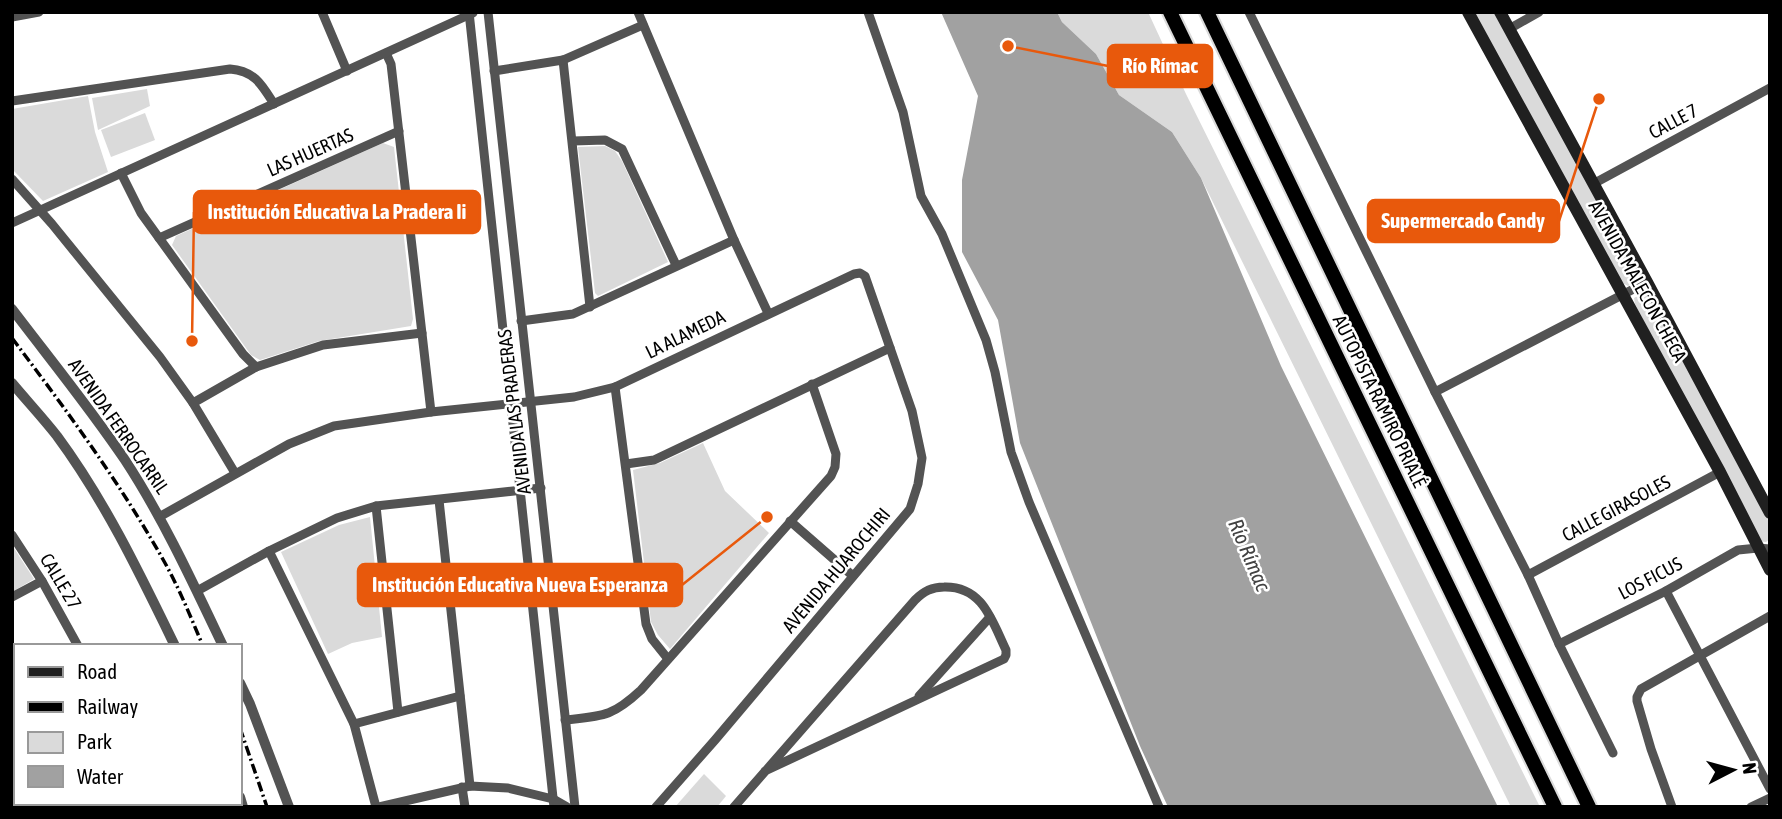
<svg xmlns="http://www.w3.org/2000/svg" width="1782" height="819" viewBox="0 0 1782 819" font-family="'Asap Condensed',sans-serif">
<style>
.green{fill:#dadada}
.water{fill:#a1a1a1}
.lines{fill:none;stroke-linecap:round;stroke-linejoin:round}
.trunk-casing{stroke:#dbdbdb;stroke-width:18}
.minor{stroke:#535353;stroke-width:9}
.tertiary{stroke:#535353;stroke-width:10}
.secondary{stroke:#202020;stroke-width:12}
.trunk{stroke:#000;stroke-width:14}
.rail{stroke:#000;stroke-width:3.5;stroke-dasharray:10 3.5 2 3.5;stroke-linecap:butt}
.labels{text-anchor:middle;stroke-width:5;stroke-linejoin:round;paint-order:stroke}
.street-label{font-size:19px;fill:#000;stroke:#fff}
.water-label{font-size:21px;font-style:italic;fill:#424242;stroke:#fff}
.leader{fill:none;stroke:#e8590c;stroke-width:2.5}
.callout-dot{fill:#e8590c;stroke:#fff;stroke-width:2.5}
.callout{fill:#e8590c;stroke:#e8590c;stroke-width:2.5}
.callout-label{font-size:21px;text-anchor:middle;font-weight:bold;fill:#fff}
</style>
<rect width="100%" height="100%" fill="#fff"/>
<g class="green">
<path d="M 1057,12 L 1148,12 L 1186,94 L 1540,807 L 1511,807 L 1201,178 L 1172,132 L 1119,95 L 1096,54 L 1062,22 Z"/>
<path d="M 1473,12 L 1495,12 L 1637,276 L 1636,282 L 1628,286 L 1621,282 Z"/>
<path d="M 147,89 L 150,106 L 98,130 L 92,98 Z"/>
<path d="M 88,96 L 95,132 L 108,172 L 43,201 L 12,169 L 12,109 Z"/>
<path d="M 145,113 L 155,140 L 111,157 L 101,130 Z"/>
<path d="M 383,143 L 394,147 L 413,319 L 411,326 L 319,341 L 260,360 L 251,355 L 172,245 L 176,236 Z"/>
<path d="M 605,146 L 615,151 L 622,161 L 668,262 L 598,296 L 595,293 L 578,147 Z"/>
<path d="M 1643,293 L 1649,296 L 1725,438 L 1770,524 L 1770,539 L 1766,542 L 1758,541 L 1635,304 L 1634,298 Z"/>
<path d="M 703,443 L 725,491 L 769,533 L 670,649 L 658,635 L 651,622 L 633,470 L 660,463 Z"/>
<path d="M 370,517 L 382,637 L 352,643 L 328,654 L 281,552 L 339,525 Z"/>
<path d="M 12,545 L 34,579 L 12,592 Z"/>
<path d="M 704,774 L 726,796 L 717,807 L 675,807 Z"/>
</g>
<path class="water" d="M 941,12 L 1057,12 L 1062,22 L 1096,54 L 1119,95 L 1172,132 L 1201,178 L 1281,366 L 1498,807 L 1168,807 L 1140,746 L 1020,443 L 998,320 L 962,252 L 962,180 L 978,96 Z"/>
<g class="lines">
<defs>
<g id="trunk">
<path d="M 1170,12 L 1555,807"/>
<path d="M 1207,12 L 1589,807"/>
</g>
</defs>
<use href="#trunk" class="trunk-casing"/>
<g class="minor">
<path d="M 322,12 L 347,71"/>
<path d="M 469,12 L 554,807"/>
<path d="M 488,12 L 575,807"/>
<path d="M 638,12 L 734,240 L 768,313"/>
<path d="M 868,12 L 903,112 L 921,196 L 942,234 L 986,340 L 995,372 L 1011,452 L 1029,502 L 1159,807"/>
<path d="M 1249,12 L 1435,392 L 1528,575 L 1559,644 L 1613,753"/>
<path d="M 12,17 L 39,12"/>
<path d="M 1509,29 L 1539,12"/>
<path d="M 386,53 L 391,64 L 431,412"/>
<path d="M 563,60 L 590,307"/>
<path d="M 494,71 L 563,60 L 643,25"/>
<path d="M 12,101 L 230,69 C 255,71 262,85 274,104"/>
<path d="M 573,141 L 605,140 L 622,149 L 676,265"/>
<path d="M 121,173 L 141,213 L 243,354 L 256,367"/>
<path d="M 12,179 L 52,224 L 160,357 L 193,403 L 235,473"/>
<path d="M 1593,184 L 1770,88"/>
<path d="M 12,223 L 473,13"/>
<path d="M 159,238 L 399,131"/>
<path d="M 521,321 L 573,314 L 734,240"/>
<path d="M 615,387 L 646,624 L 652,639 L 668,659"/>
<path d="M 1435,392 L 1647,282"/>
<path d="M 193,403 L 256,367 L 323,345 L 422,333"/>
<path d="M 626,464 L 654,460 L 890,348"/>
<path d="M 439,500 L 470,786"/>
<path d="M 376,506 L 398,712"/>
<path d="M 159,517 L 289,444 L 334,426 L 431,412 L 574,397 L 615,387 L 854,274 L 860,273 L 865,276 L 912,411 L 922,458 L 918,484 L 910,509 L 715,740 L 656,807"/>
<path d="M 790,521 L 853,576"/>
<path d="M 12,535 L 42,581 L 78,646"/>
<path d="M 269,551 L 354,724 L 376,807"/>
<path d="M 1528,575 L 1720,472"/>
<path d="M 197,591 L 269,551 L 337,518 L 376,506 L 541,488"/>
<path d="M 1666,591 L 1770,789"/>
<path d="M 12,597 L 42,581"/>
<path d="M 1559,644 L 1666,591 L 1738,550 L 1758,548 L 1770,549"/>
<path d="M 12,693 L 16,691"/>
<path d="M 919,696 L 990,617"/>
<path d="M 565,720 C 603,716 612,717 641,690 L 831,476 L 835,467 L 836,454 L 812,384"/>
<path d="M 354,724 L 460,696"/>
<path d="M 12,784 L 16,782"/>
<path d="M 462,787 L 465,807"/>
<path d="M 133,807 L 139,803"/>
<path d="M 379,807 L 470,786 L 508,788 L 553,799 L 567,807"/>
<path d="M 734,807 L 915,600 C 924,591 932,587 944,587 C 983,586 992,621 1006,650 L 1006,655 L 1004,659 L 765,771"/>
<path d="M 1672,807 L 1651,749 L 1637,701 L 1637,697 L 1641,689 L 1770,616"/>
<path d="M 1751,807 L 1770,798"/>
</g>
<g class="tertiary">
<path d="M 12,309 C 50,359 90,408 125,460 C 163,518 193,583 223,646"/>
<path d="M 12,383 C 27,401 43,418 57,436 C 105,501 140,574 175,646"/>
<path d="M 240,683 L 250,704 L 289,807"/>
<path d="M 240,797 L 243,807"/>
</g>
<g class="secondary">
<path d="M 1468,12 L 1720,472 L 1770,570"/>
<path d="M 1500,12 L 1647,282 L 1770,513"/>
</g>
<use href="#trunk" class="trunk"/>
<g class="rail">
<path d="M 12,338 C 67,411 121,484 165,563 C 180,590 191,618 203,646"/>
<path d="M 240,728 L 267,807"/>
</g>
</g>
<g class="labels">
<g class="street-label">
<text transform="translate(1673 121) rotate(-28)" y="7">CALLE 7</text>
<text transform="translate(310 152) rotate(-24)" y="7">LAS HUERTAS</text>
<text transform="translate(1638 281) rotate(61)" y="7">AVENIDA MALECON CHECA</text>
<text transform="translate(685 334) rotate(-26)" y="7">LA ALAMEDA</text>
<text transform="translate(1380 401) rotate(64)" y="7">AUTOPISTA RAMIRO PRIALÉ</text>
<text transform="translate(514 412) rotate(-97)" y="7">AVENIDA LAS PRADERAS</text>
<text transform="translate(119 426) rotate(55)" y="7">AVENIDA FERROCARRIL</text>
<text transform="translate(1616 508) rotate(-28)" y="7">CALLE GIRASOLES</text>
<text transform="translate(836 570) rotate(-50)" y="7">AVENIDA HUAROCHIRI</text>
<text transform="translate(1650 578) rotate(-28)" y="7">LOS FICUS</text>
<text transform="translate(61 581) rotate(59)" y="7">CALLE 27</text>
</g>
<g class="water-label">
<text transform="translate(1249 555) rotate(67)" y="7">Río Rímac</text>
</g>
</g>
<path class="leader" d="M1008 46L1108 66M192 341L194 212M1599 99L1559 221M767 517L682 585"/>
<g class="callout-dot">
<circle cx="1008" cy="46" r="7"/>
<circle cx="192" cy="341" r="7"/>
<circle cx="1599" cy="99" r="7"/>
<circle cx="767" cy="517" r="7"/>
</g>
<g class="callout">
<rect x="1108" y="45" width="104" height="42" rx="7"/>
<rect x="194" y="191" width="286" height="42" rx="7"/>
<rect x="1368" y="200" width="191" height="42" rx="7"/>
<rect x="358" y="564" width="324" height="42" rx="7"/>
</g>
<g class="callout-label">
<text x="1160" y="73">Río Rímac</text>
<text x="337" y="219">Institución Educativa La Pradera Ii</text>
<text x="1463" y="228">Supermercado Candy</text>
<text x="520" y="592">Institución Educativa Nueva Esperanza</text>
</g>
<rect width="1782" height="819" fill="none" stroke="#000000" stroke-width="28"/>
<rect x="14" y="644" width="228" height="161" fill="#ffffff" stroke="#999999" stroke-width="2"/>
<rect x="28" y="667" width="35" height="10" fill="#202020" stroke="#999999" stroke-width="2"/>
<text x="77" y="679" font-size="21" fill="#000000">Road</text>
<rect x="28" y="702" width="35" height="10" fill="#000000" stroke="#999999" stroke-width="2"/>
<text x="77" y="714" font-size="21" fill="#000000">Railway</text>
<rect x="28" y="732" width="35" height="21" fill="#dadada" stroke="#999999" stroke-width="2"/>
<text x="77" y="749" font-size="21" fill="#000000">Park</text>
<rect x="28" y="766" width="35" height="21" fill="#a1a1a1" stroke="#999999" stroke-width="2"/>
<text x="77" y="784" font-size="21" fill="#000000">Water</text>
<g transform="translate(1733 770) rotate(84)" stroke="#ffffff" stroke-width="5" paint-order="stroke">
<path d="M0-5L12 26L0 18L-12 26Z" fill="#000000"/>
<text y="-10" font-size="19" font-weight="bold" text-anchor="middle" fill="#000000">N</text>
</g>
</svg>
